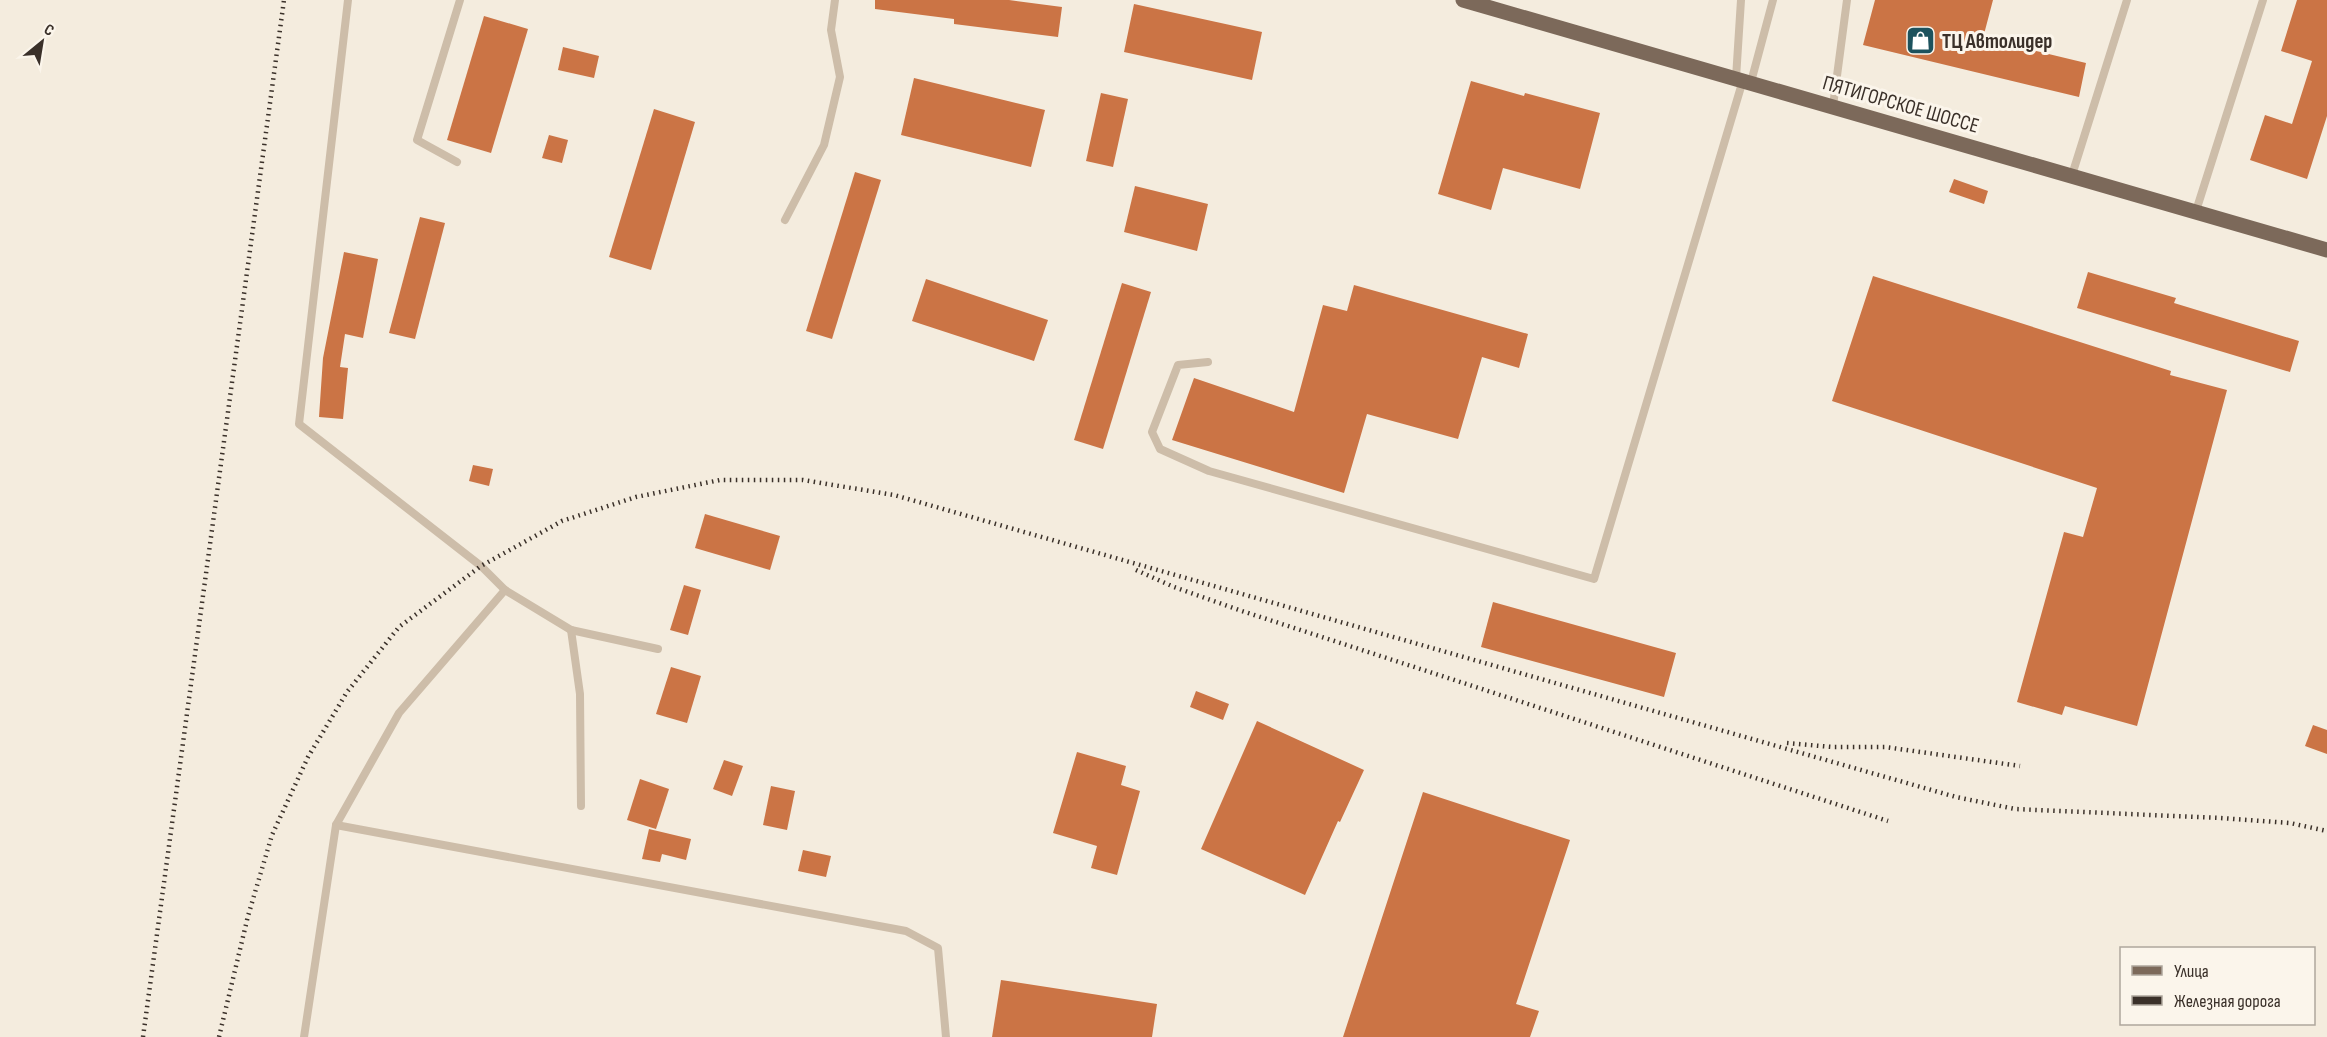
<svg xmlns="http://www.w3.org/2000/svg" width="2327" height="1037" viewBox="0 0 2327 1037" font-family="'Sofia Sans Condensed',sans-serif">
<style>
.building{fill:#cb7445}
.lines{fill:none;stroke-linecap:round;stroke-linejoin:round}
.lane{stroke:#cdbda9;stroke-width:8}
.primary{stroke:#7c695a;stroke-width:15}
.rail{stroke:#3a3029;stroke-width:4.5;stroke-dasharray:1.5 4.5;stroke-linecap:butt}
.labels{text-anchor:middle;stroke-width:6;stroke-linejoin:round;paint-order:stroke}
.poi-label{font-size:21px;font-weight:bold;fill:#3a3029;stroke:#fbf5eb;text-anchor:start}
.street-label{font-size:21px;fill:#3a3029;stroke:#fbf5eb}
</style>
<rect width="100%" height="100%" fill="#f4ecde"/>
<g class="building">
<path d="M 875,0 L 1009,0 L 1062,7 L 1058,37 L 954,24 L 954,19 L 875,9 Z"/>
<path d="M 1875,0 L 1993,0 L 1983,38 L 2086,63 L 2079,97 L 1863,45 Z"/>
<path d="M 2297,0 L 2327,0 L 2327,116 L 2307,179 L 2250,160 L 2265,115 L 2292,124 L 2312,61 L 2281,51 Z"/>
<path d="M 1134,4 L 1262,32 L 1252,80 L 1124,52 Z"/>
<path d="M 484,16 L 528,29 L 491,153 L 447,140 Z"/>
<path d="M 563,47 L 599,56 L 594,78 L 558,70 Z"/>
<path d="M 914,78 L 1045,110 L 1031,167 L 901,135 Z"/>
<path d="M 1471,81 L 1524,96 L 1525,93 L 1600,113 L 1580,189 L 1503,168 L 1491,210 L 1438,194 Z"/>
<path d="M 1101,93 L 1128,99 L 1113,167 L 1086,161 Z"/>
<path d="M 654,109 L 695,122 L 651,270 L 609,257 Z"/>
<path d="M 549,135 L 568,140 L 562,163 L 542,158 Z"/>
<path d="M 855,172 L 881,180 L 832,339 L 806,331 Z"/>
<path d="M 1954,179 L 1988,191 L 1984,204 L 1949,192 Z"/>
<path d="M 1135,186 L 1208,204 L 1197,251 L 1124,232 Z"/>
<path d="M 420,217 L 445,223 L 415,339 L 389,333 Z"/>
<path d="M 344,252 L 378,259 L 363,338 L 345,334 L 340,367 L 348,368 L 343,419 L 319,417 L 323,358 Z"/>
<path d="M 2088,272 L 2176,298 L 2174,303 L 2299,341 L 2290,372 L 2077,308 Z"/>
<path d="M 1873,276 L 2171,371 L 2170,375 L 2227,390 L 2137,726 L 2065,706 L 2062,715 L 2017,702 L 2064,532 L 2083,537 L 2097,488 L 1832,401 Z"/>
<path d="M 926,279 L 1048,320 L 1034,361 L 912,321 Z"/>
<path d="M 1122,283 L 1151,292 L 1103,449 L 1074,440 Z"/>
<path d="M 1354,285 L 1528,334 L 1519,368 L 1482,357 L 1458,439 L 1367,414 L 1344,493 L 1172,440 L 1194,378 L 1294,412 L 1323,305 L 1347,311 Z"/>
<path d="M 473,465 L 493,469 L 489,486 L 469,481 Z"/>
<path d="M 705,514 L 780,536 L 770,570 L 695,548 Z"/>
<path d="M 684,585 L 701,590 L 688,635 L 670,630 Z"/>
<path d="M 1493,602 L 1676,653 L 1664,697 L 1481,647 Z"/>
<path d="M 671,667 L 701,676 L 687,723 L 656,714 Z"/>
<path d="M 1196,691 L 1229,704 L 1223,720 L 1190,707 Z"/>
<path d="M 1257,721 L 1364,770 L 1340,822 L 1338,821 L 1305,895 L 1201,849 Z"/>
<path d="M 2313,725 L 2327,730 L 2327,754 L 2305,746 Z"/>
<path d="M 1077,752 L 1126,766 L 1121,785 L 1140,791 L 1117,875 L 1091,868 L 1097,846 L 1053,833 Z"/>
<path d="M 724,760 L 743,766 L 732,796 L 713,789 Z"/>
<path d="M 640,779 L 669,789 L 656,829 L 627,820 Z"/>
<path d="M 771,786 L 795,791 L 787,830 L 763,825 Z"/>
<path d="M 1423,792 L 1570,840 L 1516,1004 L 1539,1011 L 1530,1037 L 1343,1037 Z"/>
<path d="M 649,829 L 691,839 L 686,860 L 662,854 L 660,862 L 642,859 Z"/>
<path d="M 803,850 L 831,856 L 826,877 L 798,871 Z"/>
<path d="M 1001,980 L 1157,1004 L 1152,1037 L 992,1037 Z"/>
</g>
<g class="lines">
<g class="lane">
<path d="M 348,0 L 299,424 L 481,566 L 505,590 L 571,630 L 658,649"/>
<path d="M 1736,78 L 1741,0"/>
<path d="M 1751,82 L 1773,0"/>
<path d="M 1833,106 L 1847,0"/>
<path d="M 457,162 L 417,140 L 460,0"/>
<path d="M 2072,175 L 2127,0"/>
<path d="M 2196,211 L 2263,0"/>
<path d="M 785,220 L 824,145 L 840,77 L 831,30 L 835,0"/>
<path d="M 1208,362 L 1178,365 L 1152,432 L 1160,449 L 1209,471 L 1594,579 L 1743,80"/>
<path d="M 571,630 L 580,694 L 581,806"/>
<path d="M 336,825 L 906,931 L 938,948 L 946,1037"/>
<path d="M 304,1037 L 336,825 L 399,713 L 505,590"/>
</g>
<path class="primary" d="M 1463,0 L 2327,250"/>
<g class="rail">
<path d="M 1136,570 L 1174,587 L 1242,611 L 1888,821"/>
<path d="M 1787,743 L 1832,747 L 1885,747 L 2020,766"/>
<path d="M 143,1037 L 284,0"/>
<path d="M 219,1037 L 248,916 L 272,835 L 308,757 L 347,692 L 399,627 L 481,566 L 562,521 L 636,497 L 720,480 L 803,480 L 894,495 L 1956,797 L 2015,809 L 2220,818 L 2290,823 L 2327,831"/>
</g>
</g>
<defs>
<symbol id="shop-square" viewBox="-11 -11 22 22"><rect x="-9" y="-9" width="18" height="18" rx="4" fill="#1c525d" stroke="#fbf5eb"/><path d="M-5-2.5h2.3a2.7 3.5 0 0 1 5.4 0H5L5.5 6h-11ZM-1.5-2.5h3a1.5 2.3 0 0 0-3 0Z" fill="#fff"/></symbol>
</defs>
<g fill-rule="evenodd">
<use href="#shop-square" x="1904" y="24" width="33" height="33"/>
</g>
<g class="labels">
<g class="poi-label">
<text x="1942" y="48">ТЦ Автолидер</text>
</g>
<g class="street-label">
<text transform="translate(1901 104) rotate(16)" y="7">ПЯТИГОРСКОЕ ШОССЕ</text>
</g>
</g>
<rect x="2120" y="947" width="195" height="78" fill="#fbf5eb" stroke="#aea69d" stroke-width="1.5"/>
<rect x="2132" y="966" width="30" height="9" fill="#7c695a" stroke="#aea69d" stroke-width="1.5"/>
<text x="2174" y="977" font-size="18" fill="#3a3029">Улица</text>
<rect x="2132" y="996" width="30" height="9" fill="#3a3029" stroke="#aea69d" stroke-width="1.5"/>
<text x="2174" y="1007" font-size="18" fill="#3a3029">Железная дорога</text>
<g transform="translate(42 42) rotate(30)" stroke="#fbf5eb" stroke-width="4.5" paint-order="stroke">
<path d="M0-4.5L10 22L0 15L-10 22Z" fill="#3a3029"/>
<text y="-9" font-size="16" font-weight="bold" text-anchor="middle" fill="#3a3029">С</text>
</g>
</svg>
